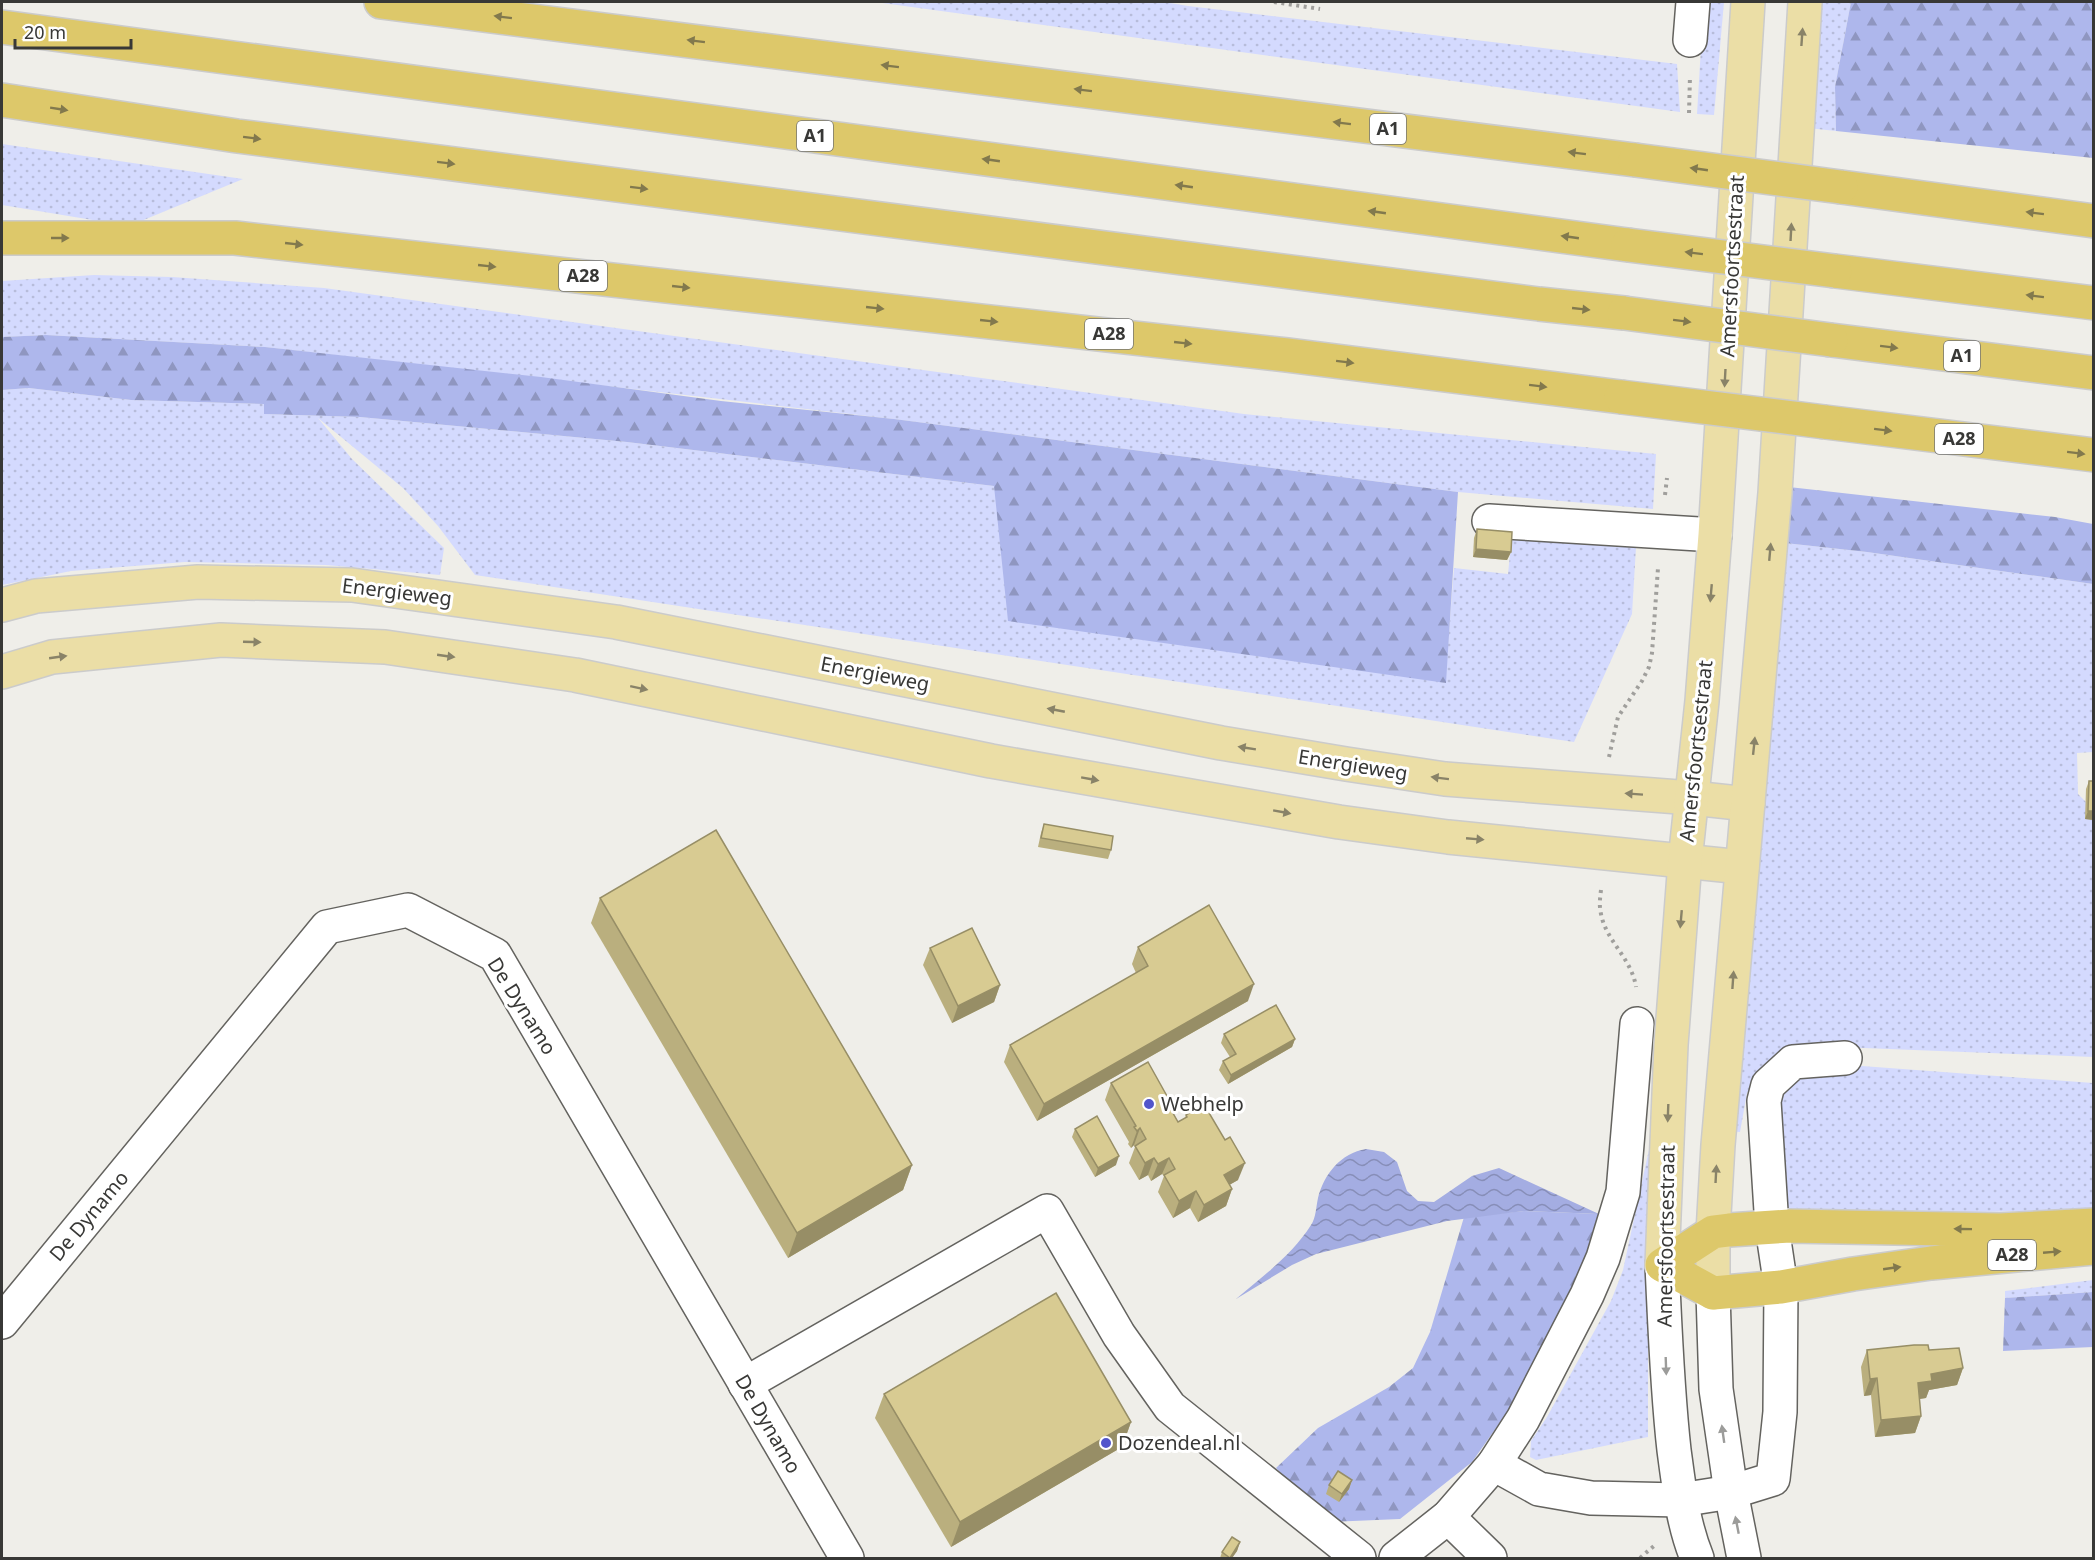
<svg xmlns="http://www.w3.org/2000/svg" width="2095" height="1560" viewBox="0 0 2095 1560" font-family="'Noto Sans',sans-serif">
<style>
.grass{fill:url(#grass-dots)}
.forest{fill:url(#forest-firs)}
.water{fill:url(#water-waves)}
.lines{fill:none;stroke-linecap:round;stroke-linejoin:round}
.minor-casing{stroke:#64635f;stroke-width:36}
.major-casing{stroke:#cbcbcb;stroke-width:36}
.highway-casing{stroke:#cbcbcb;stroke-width:36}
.path{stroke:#a09f9c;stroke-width:4;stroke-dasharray:3 4.5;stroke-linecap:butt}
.minor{stroke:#fff;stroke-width:33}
.major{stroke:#ebdea6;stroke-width:33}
.highway{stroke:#ddc86a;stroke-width:33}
.highway-bridge-casing{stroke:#cbcbcb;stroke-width:36;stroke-linecap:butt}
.highway-bridge{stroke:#ddc86a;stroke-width:33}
.wall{fill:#baaf7e}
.shaded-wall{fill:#978e66}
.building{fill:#d8cb92;stroke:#978e66;stroke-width:1.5}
.oneway{fill:#82794d}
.oneway2{fill:#898368}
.oneway3{fill:#9c9c9a}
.poi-dot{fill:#5255cb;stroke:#fff;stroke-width:2}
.labels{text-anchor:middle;stroke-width:6;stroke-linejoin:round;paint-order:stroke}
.shield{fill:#fff;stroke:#747472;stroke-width:1.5}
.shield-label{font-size:18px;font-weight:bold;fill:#383836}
.street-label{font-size:20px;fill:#383836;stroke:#fff}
.poi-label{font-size:20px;fill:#383836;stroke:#fff;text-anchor:start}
</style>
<defs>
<pattern id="grass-dots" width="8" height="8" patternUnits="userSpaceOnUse" patternTransform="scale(1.5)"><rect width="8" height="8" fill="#d4dafe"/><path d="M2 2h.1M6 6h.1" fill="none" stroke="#b7bcda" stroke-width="1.8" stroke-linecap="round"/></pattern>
<pattern id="forest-firs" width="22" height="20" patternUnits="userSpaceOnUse" patternTransform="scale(1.5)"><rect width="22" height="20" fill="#aeb7ec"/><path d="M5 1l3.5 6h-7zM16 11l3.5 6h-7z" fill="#8f96c0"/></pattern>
<pattern id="water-waves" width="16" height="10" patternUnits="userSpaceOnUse" patternTransform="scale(1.5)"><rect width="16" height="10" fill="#a4ade2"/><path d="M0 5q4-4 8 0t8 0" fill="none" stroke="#878eb8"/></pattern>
</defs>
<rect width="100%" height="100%" fill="#efeee9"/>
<g class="grass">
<path d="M 875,2 L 1164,2 L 1188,6 L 1677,64 L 1680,112 Z"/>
<path d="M 1707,2 L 1724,2 L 1714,115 L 1697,114 L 1702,31 Z"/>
<path d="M 1817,2 L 1851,2 L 1835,87 L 1836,131 L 1808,128 Z"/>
<path d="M 2,144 L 243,179 L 129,226 L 2,205 Z"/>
<path d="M 94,275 L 172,277 L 324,288 L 1244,414 L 1656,454 L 1653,509 L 1458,492 L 894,419 L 265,347 L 46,335 L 2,337 L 2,281 Z"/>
<path d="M 29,388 L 131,400 L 264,404 L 265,414 L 360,417 L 627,442 L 994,486 L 1445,683 L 1454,568 L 1508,574 L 1512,534 L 1636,547 L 1632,614 L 1574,742 L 475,575 L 438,526 L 403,488 L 318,418 L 352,459 L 444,548 L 440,575 L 326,565 L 185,562 L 71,571 L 2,585 L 2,390 Z"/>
<path d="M 1785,543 L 1867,552 L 2093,584 L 2093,752 L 2077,753 L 2078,794 L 2093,809 L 2093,1057 L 1813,1046 L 1767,1065 L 1747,1093 L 1740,1132 L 1728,1131 Z"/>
<path d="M 1862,1066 L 2093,1083 L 2093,1210 L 1848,1214 L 1781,1207 L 1771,1124 L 1784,1089 L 1800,1077 L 1827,1070 Z"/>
<path d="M 1653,1131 L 1648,1263 L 1648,1437 L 1536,1460 L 1530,1457 L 1531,1441 L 1547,1417 L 1611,1301 L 1623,1270 Z"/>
<path d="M 2093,1280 L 2093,1292 L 2005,1298 L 2005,1291 Z"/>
</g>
<g class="forest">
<path d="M 1851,2 L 2093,2 L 2093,158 L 1836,131 L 1835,87 Z"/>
<path d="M 46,335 L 265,347 L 541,377 L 721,401 L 894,419 L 1458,492 L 1446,683 L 1008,621 L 994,486 L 627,442 L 360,417 L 264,414 L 264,404 L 131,400 L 29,388 L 2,390 L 2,337 Z"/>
<path d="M 1789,487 L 2055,517 L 2093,524 L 2093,584 L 1867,552 L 1785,543 Z"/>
<path d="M 1524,1211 L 1599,1214 L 1591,1254 L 1581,1268 L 1558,1317 L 1506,1414 L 1472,1462 L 1400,1519 L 1329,1522 L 1276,1468 L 1318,1428 L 1389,1387 L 1413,1368 L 1430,1332 L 1464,1217 Z"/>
<path d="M 2093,1292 L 2093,1347 L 2003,1351 L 2005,1298 Z"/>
</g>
<path class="water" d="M 1366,1149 L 1384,1152 L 1397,1162 L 1407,1191 L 1418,1201 L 1434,1202 L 1472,1176 L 1499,1168 L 1599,1214 L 1524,1211 L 1447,1221 L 1316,1254 L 1292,1265 L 1236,1299 C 1263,1276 1292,1255 1311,1225 C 1316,1218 1316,1207 1318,1198 C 1324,1174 1341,1153 1366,1149 Z"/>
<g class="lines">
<defs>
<g id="minor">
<path d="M 1690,40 L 1693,2"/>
<path d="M 1489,521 L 1715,535"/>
<path d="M 1662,1265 C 1665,1327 1667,1388 1674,1450 C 1679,1487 1683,1524 1697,1558"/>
<path d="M 1713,1293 L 1716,1389 L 1731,1492 L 1744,1558"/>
<path d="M 2,1322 L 327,927 L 408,910 L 495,955 L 847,1558"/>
<path d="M 745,1384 L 1047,1211 L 1119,1335 L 1170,1407 L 1359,1558"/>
<path d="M 1494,1464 L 1539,1489 L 1591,1498 L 1680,1500 L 1731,1492 L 1773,1479 L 1780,1412 L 1781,1287 L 1772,1227 L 1764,1101 L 1768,1085 L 1793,1062 L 1845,1058"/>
<path d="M 1448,1517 L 1490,1558"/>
<path d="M 1396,1558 L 1448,1517 L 1494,1464 L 1523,1419 L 1587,1295 L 1603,1258 L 1623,1192 L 1637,1024"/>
</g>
<g id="major">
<path d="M 2,605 L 36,596 L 198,582 L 352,585 L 616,622 L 1221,743 L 1346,764 L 1445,779 L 1692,798 L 1748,804"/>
<path d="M 2,672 L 52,657 L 221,640 L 385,647 L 575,675 L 991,761 L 1339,822 L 1448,837 L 1742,867"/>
<path d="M 1662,1265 L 1671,1045 L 1685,861 L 1702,701 L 1715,535 L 1748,2"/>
<path d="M 1713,1293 L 1713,1232 L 1718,1145 L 1775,493 L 1805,2"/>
</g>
<g id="highway">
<path d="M 381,2 L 1635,160"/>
<path d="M 2,27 L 1628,245"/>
<path d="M 2,100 L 237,136 L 1539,304 L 1624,313"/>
<path d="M 1841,187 L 2094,221"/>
<path d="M 2,238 L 235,238 L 1287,355 L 1621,397"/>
<path d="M 1835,271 L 2094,303"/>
<path d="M 1831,340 L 2094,373"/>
<path d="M 1825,422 L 2094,455"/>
<path d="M 2094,1225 L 2000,1230 L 1790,1226 L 1729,1230 L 1713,1232 L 1662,1265 L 1713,1293 L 1781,1287 L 1853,1274 L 1931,1263 L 2094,1248"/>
</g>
</defs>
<use href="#minor" class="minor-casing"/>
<use href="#major" class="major-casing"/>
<use href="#highway" class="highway-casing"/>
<g class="path">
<path d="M 1274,2 L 1320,9"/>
<path d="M 1689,113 L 1690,76"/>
<path d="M 1665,495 L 1667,478"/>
<path d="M 1609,757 L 1618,717 L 1642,681 L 1649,667 L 1652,653 L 1658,568"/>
<path d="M 1601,890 C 1600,898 1599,906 1601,914 C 1606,941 1632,959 1636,987"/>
<path d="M 1640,1558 L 1655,1545"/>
</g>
<use href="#minor" class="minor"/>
<use href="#major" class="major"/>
<use href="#highway" class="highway"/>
<defs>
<g id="highway-bridge">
<path d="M 1635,160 L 1841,187"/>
<path d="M 1628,245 L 1835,271"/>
<path d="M 1624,313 L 1831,340"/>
<path d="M 1621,397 L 1825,422"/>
</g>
</defs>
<use href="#highway-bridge" class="highway-bridge-casing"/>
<use href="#highway-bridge" class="highway-bridge"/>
</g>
<g class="wall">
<path d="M 1477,529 L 1511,552 L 1507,560 L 1473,557 L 1474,538 Z"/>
<path d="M 2089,781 L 2094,820 L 2085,819 L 2086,789 Z"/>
<path d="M 1044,824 L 1111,850 L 1108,859 L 1038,847 L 1041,833 Z"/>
<path d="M 600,898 L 912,1165 L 903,1190 L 788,1258 L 591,923 Z"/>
<path d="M 1138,947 L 1248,1001 L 1037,1121 L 1004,1062 L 1010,1045 L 1136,973 L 1132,964 Z"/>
<path d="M 930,948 L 1000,985 L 994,1002 L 952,1023 L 923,965 Z"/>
<path d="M 1224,1034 L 1295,1039 L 1292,1047 L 1228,1084 L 1219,1070 L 1223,1061 L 1230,1057 L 1221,1043 Z"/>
<path d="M 1111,1083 L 1172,1105 L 1171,1109 L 1178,1122 L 1185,1118 L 1186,1115 L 1238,1180 L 1229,1185 L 1232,1189 L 1226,1206 L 1198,1222 L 1190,1208 L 1173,1218 L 1158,1192 L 1164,1176 L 1162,1174 L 1151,1181 L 1148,1175 L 1139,1180 L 1129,1163 L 1135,1147 L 1134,1145 L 1131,1148 L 1128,1144 L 1129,1142 L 1105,1100 Z"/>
<path d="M 1075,1129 L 1116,1165 L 1095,1177 L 1072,1137 Z"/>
<path d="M 1867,1350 L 1929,1350 L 1963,1368 L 1957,1385 L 1929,1390 L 1926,1398 L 1919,1399 L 1921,1416 L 1915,1433 L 1875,1437 L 1871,1395 L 1864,1396 L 1861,1367 Z"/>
<path d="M 884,1394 L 1131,1422 L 1122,1447 L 951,1547 L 875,1418 Z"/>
<path d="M 1352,1480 L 1349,1489 L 1339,1502 L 1326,1494 L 1329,1485 Z"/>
<path d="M 1240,1542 L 1237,1551 L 1232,1558 L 1220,1558 L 1222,1552 Z"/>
</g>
<g class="shaded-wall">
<path d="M 1476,549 L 1511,552 L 1507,560 L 1473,557 Z"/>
<path d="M 2088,811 L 2094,811 L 2094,820 L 2085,819 Z"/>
<path d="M 1254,984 L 1248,1001 L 1037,1121 L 1044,1104 Z"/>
<path d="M 1000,985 L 994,1002 L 952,1023 L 958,1006 Z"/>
<path d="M 1295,1039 L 1292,1047 L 1228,1084 L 1231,1075 Z"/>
<path d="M 1140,1128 L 1134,1145 L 1131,1148 L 1137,1131 Z"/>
<path d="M 1119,1156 L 1116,1165 L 1095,1177 L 1098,1168 Z"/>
<path d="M 1154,1158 L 1148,1175 L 1139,1180 L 1145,1163 Z"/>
<path d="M 1169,1158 L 1162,1174 L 1151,1181 L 1158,1164 Z"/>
<path d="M 1245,1163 L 1238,1180 L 1217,1192 L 1224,1175 Z"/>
<path d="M 912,1165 L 903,1190 L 788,1258 L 797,1233 Z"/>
<path d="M 1232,1189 L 1226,1206 L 1198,1222 L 1204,1205 Z"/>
<path d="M 1196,1191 L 1190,1208 L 1173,1218 L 1179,1201 Z"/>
<path d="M 1963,1368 L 1957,1385 L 1929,1390 L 1926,1398 L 1912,1400 L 1918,1383 L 1931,1374 Z"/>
<path d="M 1877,1378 L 1871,1395 L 1864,1396 L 1870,1379 Z"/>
<path d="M 1921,1416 L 1915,1433 L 1875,1437 L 1881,1420 Z"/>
<path d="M 1131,1422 L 1122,1447 L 951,1547 L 960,1522 Z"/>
<path d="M 1352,1480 L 1349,1489 L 1339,1502 L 1342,1494 Z"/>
<path d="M 1240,1542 L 1237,1551 L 1232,1558 L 1230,1558 Z"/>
</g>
<g class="building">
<path d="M 1477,529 L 1512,532 L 1511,552 L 1476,549 Z"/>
<path d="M 2089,781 L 2094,781 L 2094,811 L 2088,811 Z"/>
<path d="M 1044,824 L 1113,836 L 1111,850 L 1041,838 Z"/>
<path d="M 716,830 L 912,1165 L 797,1233 L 600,898 Z"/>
<path d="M 1209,905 L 1254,984 L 1044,1104 L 1010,1045 L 1148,966 L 1138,947 Z"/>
<path d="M 972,928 L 1000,985 L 958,1006 L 930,948 Z"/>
<path d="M 1276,1005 L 1295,1039 L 1231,1075 L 1223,1061 L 1236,1054 L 1224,1034 Z"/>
<path d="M 1148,1062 L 1172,1105 L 1169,1106 L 1178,1122 L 1187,1117 L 1186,1115 L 1200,1106 L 1201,1108 L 1205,1106 L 1225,1140 L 1230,1137 L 1245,1163 L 1224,1175 L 1232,1189 L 1204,1205 L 1196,1191 L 1179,1201 L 1164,1175 L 1175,1169 L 1169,1158 L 1158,1164 L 1154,1158 L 1145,1163 L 1135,1146 L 1146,1139 L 1140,1128 L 1137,1131 L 1134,1127 L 1136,1126 L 1111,1083 Z"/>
<path d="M 1097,1116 L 1119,1156 L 1098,1168 L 1075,1129 Z"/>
<path d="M 1056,1293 L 1131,1422 L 960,1522 L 884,1394 Z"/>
<path d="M 1914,1345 L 1928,1345 L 1929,1350 L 1959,1348 L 1963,1368 L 1931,1374 L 1932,1381 L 1918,1383 L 1921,1416 L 1881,1420 L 1877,1378 L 1870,1379 L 1867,1350 Z"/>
<path d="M 1338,1471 L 1352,1480 L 1342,1494 L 1329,1485 Z"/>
<path d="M 1232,1537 L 1240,1542 L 1230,1558 L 1222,1552 Z"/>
</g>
<defs><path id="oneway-solid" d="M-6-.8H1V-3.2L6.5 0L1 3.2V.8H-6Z" transform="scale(1.5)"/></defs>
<g class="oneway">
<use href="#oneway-solid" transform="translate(503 17) rotate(-173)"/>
<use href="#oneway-solid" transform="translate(696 41) rotate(-173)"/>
<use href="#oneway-solid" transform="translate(890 66) rotate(-173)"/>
<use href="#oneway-solid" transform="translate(1083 90) rotate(-173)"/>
<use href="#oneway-solid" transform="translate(59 109) rotate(9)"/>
<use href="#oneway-solid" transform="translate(1342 123) rotate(-173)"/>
<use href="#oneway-solid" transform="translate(252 138) rotate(7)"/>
<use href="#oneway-solid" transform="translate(1577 153) rotate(-173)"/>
<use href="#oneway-solid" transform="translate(991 160) rotate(-172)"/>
<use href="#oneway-solid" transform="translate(446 163) rotate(7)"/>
<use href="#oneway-solid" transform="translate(1699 169) rotate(-172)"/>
<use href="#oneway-solid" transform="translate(1184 186) rotate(-172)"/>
<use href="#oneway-solid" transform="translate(639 188) rotate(7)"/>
<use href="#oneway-solid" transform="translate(1377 212) rotate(-172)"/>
<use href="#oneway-solid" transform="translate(2035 213) rotate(-173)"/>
<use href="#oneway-solid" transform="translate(1570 237) rotate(-172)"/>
<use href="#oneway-solid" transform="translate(60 238)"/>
<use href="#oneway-solid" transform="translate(294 244) rotate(6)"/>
<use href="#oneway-solid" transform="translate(1694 253) rotate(-173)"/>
<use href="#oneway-solid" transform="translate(487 266) rotate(6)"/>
<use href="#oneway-solid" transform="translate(681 287) rotate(6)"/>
<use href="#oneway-solid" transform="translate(2035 296) rotate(-173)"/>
<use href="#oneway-solid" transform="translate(875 308) rotate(6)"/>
<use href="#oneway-solid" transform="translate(1581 309) rotate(6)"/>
<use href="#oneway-solid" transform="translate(989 321) rotate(6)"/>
<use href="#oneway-solid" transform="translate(1682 321) rotate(7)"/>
<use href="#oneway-solid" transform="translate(1183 343) rotate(6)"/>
<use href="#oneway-solid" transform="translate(1889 347) rotate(7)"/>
<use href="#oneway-solid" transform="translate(1345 362) rotate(7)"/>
<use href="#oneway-solid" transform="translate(1538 386) rotate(7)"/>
<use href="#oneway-solid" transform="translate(1883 430) rotate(7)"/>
<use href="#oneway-solid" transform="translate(2076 453) rotate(7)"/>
<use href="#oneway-solid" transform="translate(1963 1229) rotate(-179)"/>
<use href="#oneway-solid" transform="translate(2052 1252) rotate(-5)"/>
<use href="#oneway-solid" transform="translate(1892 1268) rotate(-8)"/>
</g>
<g class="oneway2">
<use href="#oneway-solid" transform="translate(1802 37) rotate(-86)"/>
<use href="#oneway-solid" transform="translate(1791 232) rotate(-87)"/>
<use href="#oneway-solid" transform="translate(1725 378) rotate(93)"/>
<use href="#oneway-solid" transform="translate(1770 552) rotate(-85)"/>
<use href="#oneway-solid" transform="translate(1711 593) rotate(95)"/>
<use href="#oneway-solid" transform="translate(252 642) rotate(2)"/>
<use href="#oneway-solid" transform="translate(446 656) rotate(8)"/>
<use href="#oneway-solid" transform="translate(58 657) rotate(-8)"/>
<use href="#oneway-solid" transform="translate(639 688) rotate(12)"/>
<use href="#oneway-solid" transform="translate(1056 710) rotate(-169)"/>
<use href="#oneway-solid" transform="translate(1754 746) rotate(-84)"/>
<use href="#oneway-solid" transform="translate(1247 748) rotate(-171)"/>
<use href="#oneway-solid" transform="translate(1440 778) rotate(-173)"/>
<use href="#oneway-solid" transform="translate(1090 779) rotate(10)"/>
<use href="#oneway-solid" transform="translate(1634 794) rotate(-176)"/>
<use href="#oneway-solid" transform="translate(1282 812) rotate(10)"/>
<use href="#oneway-solid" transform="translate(1475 839) rotate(5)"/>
<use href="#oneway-solid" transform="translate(1681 919) rotate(95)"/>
<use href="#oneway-solid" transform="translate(1733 980) rotate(-86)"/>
<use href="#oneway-solid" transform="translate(1668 1113) rotate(92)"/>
<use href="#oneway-solid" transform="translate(1716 1174) rotate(-87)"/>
</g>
<g class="oneway3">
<use href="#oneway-solid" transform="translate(1666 1366) rotate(88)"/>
<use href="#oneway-solid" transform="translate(1723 1434) rotate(-98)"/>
<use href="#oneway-solid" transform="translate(1737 1525) rotate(-101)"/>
</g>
<g class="poi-dot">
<circle cx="1149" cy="1104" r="6"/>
<circle cx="1106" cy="1443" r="6"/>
</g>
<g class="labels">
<g class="shield">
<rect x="1370" y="114" width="36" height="30" rx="4.5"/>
<rect x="797" y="121" width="36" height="30" rx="4.5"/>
<rect x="559" y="261" width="48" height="30" rx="4.5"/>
<rect x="1085" y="319" width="48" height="30" rx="4.5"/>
<rect x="1944" y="341" width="36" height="30" rx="4.5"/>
<rect x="1935" y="424" width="48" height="30" rx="4.5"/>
<rect x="1988" y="1240" width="48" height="30" rx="4.5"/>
</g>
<g class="shield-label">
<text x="1388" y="135">A1</text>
<text x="815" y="142">A1</text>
<text x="583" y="282">A28</text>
<text x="1109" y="340">A28</text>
<text x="1962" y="362">A1</text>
<text x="1959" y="445">A28</text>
<text x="2012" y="1261">A28</text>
</g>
<g class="street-label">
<text transform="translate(1732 266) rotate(-87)" y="7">Amersfoortsestraat</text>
<text transform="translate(397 592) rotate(7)" y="7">Energieweg</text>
<text transform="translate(875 674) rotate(11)" y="7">Energieweg</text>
<text transform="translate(1696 751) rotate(-84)" y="7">Amersfoortsestraat</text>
<text transform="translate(1353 765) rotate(9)" y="7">Energieweg</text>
<text transform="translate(522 1006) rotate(58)" y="7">De Dynamo</text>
<text transform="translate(89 1216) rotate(-50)" y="7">De Dynamo</text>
<text transform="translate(1666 1236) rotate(-89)" y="7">Amersfoortsestraat</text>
<text transform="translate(768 1424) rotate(60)" y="7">De Dynamo</text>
</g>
<g class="poi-label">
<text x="1161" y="1111">Webhelp</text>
<text x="1118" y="1450">Dozendeal.nl</text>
</g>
</g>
<rect width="2095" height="1560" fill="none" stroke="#383836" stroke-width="6"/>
<path d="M15 39v9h116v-9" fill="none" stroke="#383836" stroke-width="3"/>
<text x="24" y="39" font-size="18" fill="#383836" stroke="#ffffff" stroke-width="4.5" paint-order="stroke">20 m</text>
</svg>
